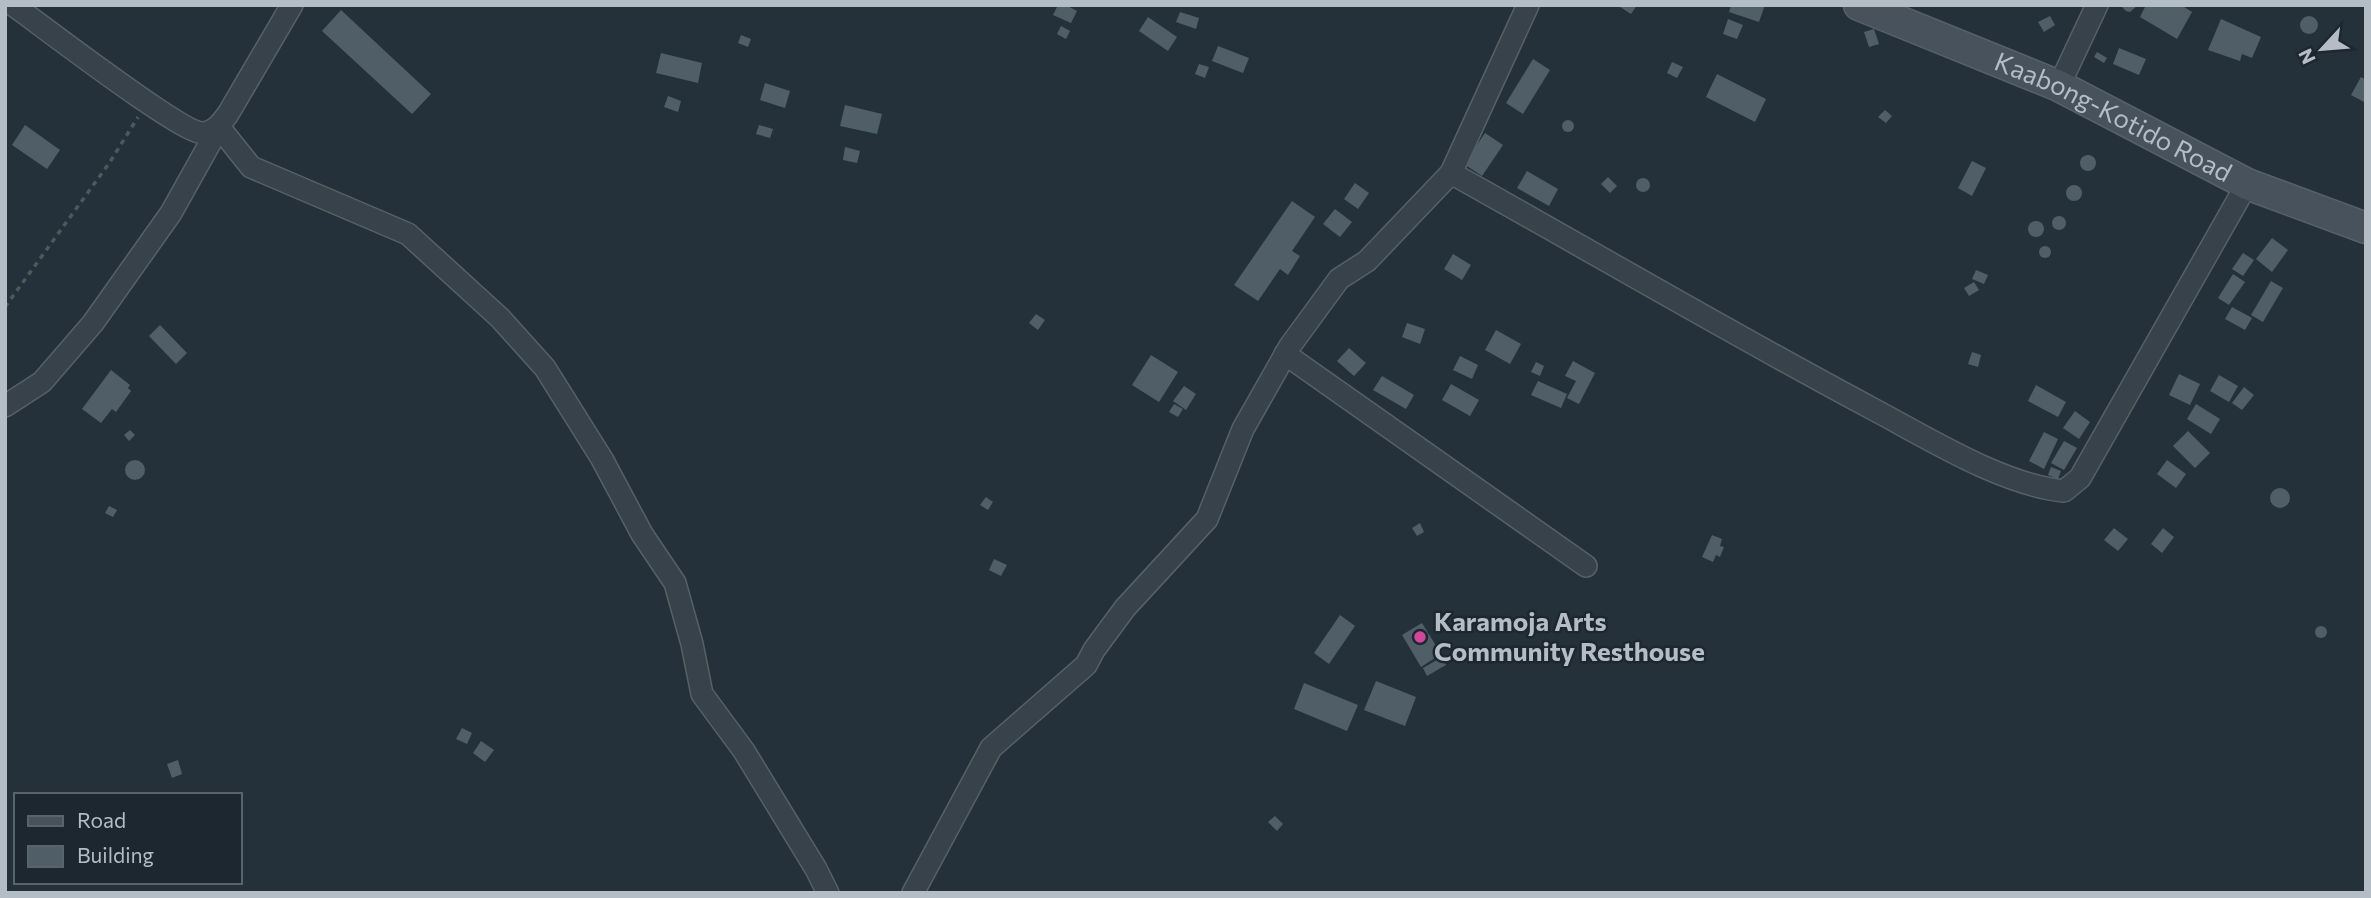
<svg xmlns="http://www.w3.org/2000/svg" width="2371" height="898" viewBox="0 0 2371 898" font-family="Commissioner,sans-serif">
<style>
.building{fill:#505e68}
.lines{fill:none;stroke-linecap:round;stroke-linejoin:round}
.street-casing{stroke:#566068;stroke-width:24}
.secondary-casing{stroke:#566068;stroke-width:33}
.path{stroke:#485b5a;stroke-width:3.5;stroke-dasharray:5 5;stroke-linecap:butt}
.street{stroke:#38424a;stroke-width:21}
.secondary{stroke:#47525d;stroke-width:30}
.hotel-dot{fill:#d1479c;stroke:#1d272f;stroke-width:2.5}
.labels{text-anchor:middle;stroke-width:5;stroke-linejoin:round;paint-order:stroke}
.street-label{font-size:26px;fill:#b4bdc6;stroke:#1d272f}
.poi-label{font-size:26px;font-weight:bold;fill:#b4bdc6;stroke:#1d272f;text-anchor:start}
</style>
<rect width="100%" height="100%" fill="#25313a"/>
<g class="building">
<path d="M 1058,5 L 1066,5 L 1077,11 L 1071,23 L 1053,15 Z"/>
<path d="M 1617,5 L 1637,5 L 1631,14 Z"/>
<path d="M 1731,5 L 1765,5 L 1759,22 L 1729,12 Z"/>
<path d="M 2120,5 L 2138,5 L 2130,12 L 2126,11 Z"/>
<path d="M 2146,5 L 2181,5 L 2192,12 L 2177,39 L 2140,17 Z"/>
<path d="M 341,10 L 431,94 L 412,114 L 322,31 Z"/>
<path d="M 1180,12 L 1199,18 L 1196,29 L 1176,22 Z"/>
<path d="M 2050,16 L 2055,25 L 2044,32 L 2038,22 Z"/>
<circle cx="2309" cy="25" r="9"/>
<path d="M 1148,17 L 1177,37 L 1168,51 L 1139,31 Z"/>
<path d="M 1728,19 L 1743,25 L 1737,39 L 1723,34 Z"/>
<path d="M 2221,19 L 2261,37 L 2252,58 L 2242,54 L 2240,61 L 2208,50 Z"/>
<path d="M 1061,26 L 1070,31 L 1066,39 L 1057,34 Z"/>
<path d="M 1874,29 L 1879,44 L 1869,47 L 1864,32 Z"/>
<path d="M 741,35 L 751,39 L 748,47 L 738,43 Z"/>
<path d="M 1218,46 L 1249,58 L 1243,73 L 1212,61 Z"/>
<path d="M 2119,48 L 2146,59 L 2139,75 L 2113,64 Z"/>
<path d="M 2097,52 L 2107,58 L 2104,63 L 2094,57 Z"/>
<path d="M 661,53 L 702,63 L 698,83 L 656,73 Z"/>
<path d="M 1533,59 L 1550,70 L 1523,114 L 1506,103 Z"/>
<path d="M 1672,62 L 1683,67 L 1677,78 L 1667,73 Z"/>
<path d="M 1199,64 L 1209,67 L 1205,78 L 1195,74 Z"/>
<path d="M 1717,74 L 1766,99 L 1755,122 L 1706,97 Z"/>
<path d="M 2361,77 L 2366,80 L 2366,103 L 2351,95 Z"/>
<path d="M 765,83 L 790,91 L 785,108 L 760,100 Z"/>
<path d="M 668,96 L 681,101 L 678,112 L 664,107 Z"/>
<path d="M 845,105 L 882,114 L 877,134 L 840,126 Z"/>
<path d="M 1885,110 L 1892,116 L 1886,123 L 1878,117 Z"/>
<circle cx="1568" cy="126" r="6"/>
<path d="M 25,125 L 60,150 L 47,169 L 12,145 Z"/>
<path d="M 759,125 L 773,129 L 770,138 L 756,134 Z"/>
<path d="M 1485,133 L 1503,145 L 1482,176 L 1464,164 Z"/>
<path d="M 845,147 L 860,151 L 857,163 L 843,160 Z"/>
<circle cx="2088" cy="163" r="8"/>
<path d="M 1972,161 L 1986,168 L 1972,196 L 1958,188 Z"/>
<path d="M 1527,171 L 1558,189 L 1549,206 L 1517,188 Z"/>
<path d="M 1608,177 L 1617,186 L 1610,193 L 1601,184 Z"/>
<circle cx="1643" cy="185" r="7"/>
<path d="M 1355,183 L 1369,193 L 1358,209 L 1344,199 Z"/>
<circle cx="2074" cy="193" r="8"/>
<path d="M 1292,201 L 1315,217 L 1292,251 L 1300,256 L 1288,275 L 1280,269 L 1258,301 L 1234,285 Z"/>
<path d="M 1335,209 L 1352,222 L 1340,237 L 1323,224 Z"/>
<circle cx="2059" cy="223" r="7"/>
<circle cx="2036" cy="229" r="8"/>
<path d="M 2272,238 L 2288,250 L 2272,272 L 2256,259 Z"/>
<circle cx="2045" cy="252" r="6"/>
<path d="M 2243,253 L 2254,260 L 2243,276 L 2232,269 Z"/>
<path d="M 1453,254 L 1471,265 L 1462,280 L 1444,269 Z"/>
<path d="M 1976,270 L 1988,275 L 1984,284 L 1972,279 Z"/>
<path d="M 2233,274 L 2245,282 L 2229,305 L 2218,298 Z"/>
<path d="M 2271,281 L 2283,288 L 2263,322 L 2251,315 Z"/>
<path d="M 1974,282 L 1979,290 L 1969,296 L 1964,288 Z"/>
<path d="M 2232,307 L 2252,318 L 2245,330 L 2225,319 Z"/>
<path d="M 1036,314 L 1045,320 L 1038,330 L 1029,323 Z"/>
<path d="M 1407,323 L 1425,329 L 1420,344 L 1402,337 Z"/>
<path d="M 160,325 L 187,353 L 176,364 L 149,336 Z"/>
<path d="M 1496,330 L 1521,344 L 1510,364 L 1485,350 Z"/>
<path d="M 1349,348 L 1366,363 L 1354,376 L 1337,361 Z"/>
<path d="M 1972,352 L 1981,355 L 1978,367 L 1968,364 Z"/>
<path d="M 1151,355 L 1178,372 L 1159,402 L 1132,385 Z"/>
<path d="M 1460,356 L 1478,365 L 1472,379 L 1453,370 Z"/>
<path d="M 1573,361 L 1595,373 L 1579,404 L 1567,398 L 1576,381 L 1565,376 Z"/>
<path d="M 1536,362 L 1544,366 L 1540,376 L 1531,372 Z"/>
<path d="M 111,370 L 130,385 L 128,388 L 131,391 L 116,412 L 112,409 L 101,423 L 82,409 Z"/>
<path d="M 2179,374 L 2200,384 L 2190,405 L 2169,395 Z"/>
<path d="M 2219,375 L 2238,386 L 2229,402 L 2210,391 Z"/>
<path d="M 1382,376 L 1414,395 L 1406,409 L 1373,390 Z"/>
<path d="M 1538,381 L 1567,394 L 1561,408 L 1531,395 Z"/>
<path d="M 1451,384 L 1479,400 L 1470,416 L 1442,400 Z"/>
<path d="M 2036,385 L 2066,402 L 2058,417 L 2028,401 Z"/>
<path d="M 1184,386 L 1196,394 L 1186,410 L 1173,401 Z"/>
<path d="M 2244,387 L 2254,395 L 2242,410 L 2232,403 Z"/>
<path d="M 1174,404 L 1183,409 L 1178,417 L 1169,412 Z"/>
<path d="M 2196,404 L 2220,419 L 2211,434 L 2187,419 Z"/>
<path d="M 2075,411 L 2090,422 L 2079,439 L 2063,428 Z"/>
<path d="M 130,430 L 135,435 L 129,441 L 124,435 Z"/>
<path d="M 2188,431 L 2210,453 L 2195,468 L 2173,446 Z"/>
<path d="M 2044,432 L 2058,439 L 2044,469 L 2029,461 Z"/>
<path d="M 2064,441 L 2077,448 L 2064,470 L 2051,463 Z"/>
<circle cx="135" cy="470" r="10"/>
<path d="M 2167,460 L 2186,474 L 2176,488 L 2157,474 Z"/>
<path d="M 2051,467 L 2061,471 L 2058,479 L 2048,475 Z"/>
<circle cx="2280" cy="498" r="10"/>
<path d="M 986,497 L 993,502 L 988,510 L 980,505 Z"/>
<path d="M 109,506 L 117,510 L 113,517 L 105,513 Z"/>
<path d="M 1420,523 L 1424,532 L 1417,536 L 1412,528 Z"/>
<path d="M 2114,528 L 2128,539 L 2118,551 L 2104,540 Z"/>
<path d="M 2163,528 L 2174,537 L 2162,553 L 2151,544 Z"/>
<path d="M 1712,535 L 1722,539 L 1720,546 L 1724,547 L 1720,557 L 1716,555 L 1713,562 L 1702,557 Z"/>
<path d="M 994,559 L 1007,565 L 1001,576 L 989,570 Z"/>
<path d="M 1340,615 L 1355,626 L 1329,664 L 1314,653 Z"/>
<path d="M 1422,623 L 1441,654 L 1421,667 L 1402,635 Z"/>
<circle cx="2321" cy="632" r="6"/>
<path d="M 1442,657 L 1446,665 L 1427,676 L 1423,668 Z"/>
<path d="M 1376,681 L 1416,697 L 1405,726 L 1364,710 Z"/>
<path d="M 1304,683 L 1358,705 L 1347,731 L 1294,709 Z"/>
<path d="M 462,728 L 472,733 L 467,744 L 456,739 Z"/>
<path d="M 481,741 L 494,750 L 485,762 L 473,753 Z"/>
<path d="M 178,760 L 182,774 L 172,778 L 167,764 Z"/>
<path d="M 1275,816 L 1283,824 L 1277,831 L 1268,822 Z"/>
</g>
<g class="lines">
<defs>
<g id="street">
<path d="M 13,5 C 40,24 183,135 204,133 C 216,131 222,122 228,114 L 292,5"/>
<path d="M 1528,5 L 1451,173 C 1591,251 1730,333 1871,408 C 1928,438 2002,485 2064,491 L 2080,478 L 2247,184"/>
<path d="M 2059,86 L 2097,5"/>
<path d="M 1285,354 L 1586,566"/>
<path d="M 5,406 L 42,382 L 93,323 L 171,213 L 219,127 L 251,167 L 408,234 L 500,318 L 545,368 L 602,459 L 642,534 L 675,583 L 692,644 L 702,694 L 744,751 L 816,869 L 828,893"/>
<path d="M 913,893 L 991,748 L 1086,665 L 1094,650 L 1125,608 L 1207,519 L 1243,429 L 1290,346 L 1339,279 L 1367,261 L 1451,173"/>
</g>
<g id="secondary">
<path id="s1" d="M 1859,5 L 2059,86 L 2247,184 L 2366,228"/>
</g>
</defs>
<use href="#street" class="street-casing"/>
<use href="#secondary" class="secondary-casing"/>
<path class="path" d="M 5,307 L 110,162 L 138,117"/>
<use href="#street" class="street"/>
<use href="#secondary" class="secondary"/>
</g>
<circle class="hotel-dot" cx="1420" cy="637" r="7"/>
<g class="labels">
<g class="street-label">
<text dy="9" stroke="none"><textPath href="#s1" startOffset="278">Kaabong-Kotido Road</textPath></text>
</g>
<g class="poi-label">
<text x="1434" y="631">Karamoja Arts<tspan x="1434" dy="30">Community Resthouse</tspan></text>
</g>
</g>
<rect width="2371" height="898" fill="none" stroke="#b4bdc6" stroke-width="14"/>
<rect x="14" y="793" width="228" height="91" fill="#1d272f" stroke="#59636b" stroke-width="2"/>
<rect x="28" y="816" width="35" height="10" fill="#47525d" stroke="#59636b" stroke-width="2"/>
<text x="77" y="828" font-size="21" fill="#b4bdc6">Road</text>
<rect x="28" y="846" width="35" height="21" fill="#505e68" stroke="#59636b" stroke-width="2"/>
<text x="77" y="863" font-size="21" fill="#b4bdc6">Building</text>
<g transform="translate(2322 49) rotate(244)" stroke="#1d272f" stroke-width="5" paint-order="stroke">
<path d="M0-5L12 26L0 18L-12 26Z" fill="#b4bdc6"/>
<text y="-10" font-size="19" font-weight="bold" text-anchor="middle" fill="#b4bdc6">N</text>
</g>
</svg>
